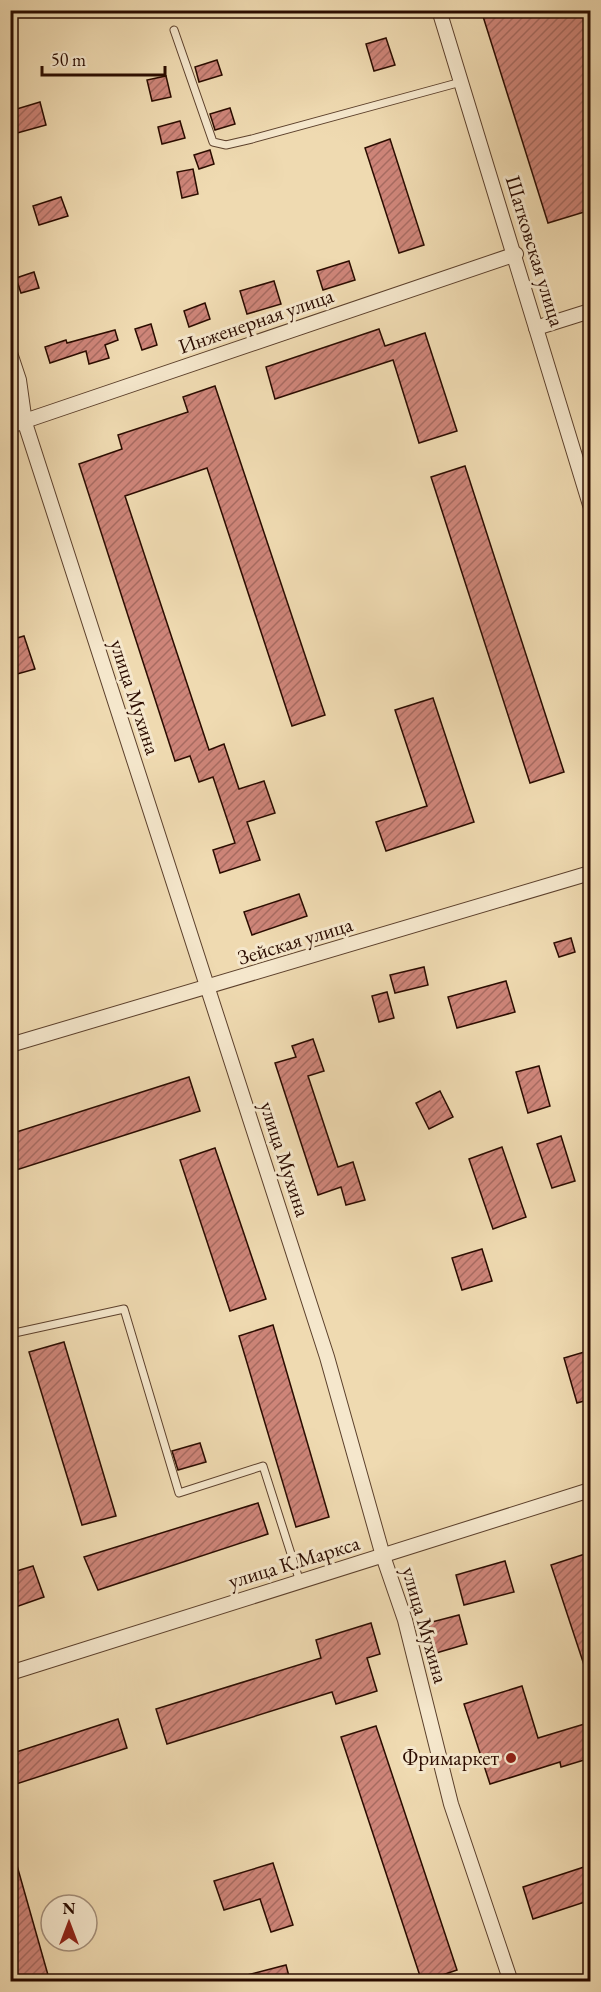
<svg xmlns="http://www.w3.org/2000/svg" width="601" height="1992" viewBox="0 0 601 1992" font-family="'EB Garamond',serif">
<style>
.building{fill:url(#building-hatch);stroke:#2b0c00;stroke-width:1.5}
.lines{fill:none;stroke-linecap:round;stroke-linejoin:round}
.service-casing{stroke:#5c402c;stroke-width:9}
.minor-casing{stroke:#5c402c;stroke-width:16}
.service{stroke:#f5e7cc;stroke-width:7}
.minor{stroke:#f5e7cc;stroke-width:14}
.poi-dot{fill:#8f2418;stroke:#f5e7cc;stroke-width:2}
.labels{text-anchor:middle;stroke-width:6;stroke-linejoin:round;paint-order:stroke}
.street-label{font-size:21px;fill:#2b0c00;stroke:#f5e7cc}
.poi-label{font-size:21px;fill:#2b0c00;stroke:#f5e7cc;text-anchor:end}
</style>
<defs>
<pattern id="building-hatch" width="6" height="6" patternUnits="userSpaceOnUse" patternTransform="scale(1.5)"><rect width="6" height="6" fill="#ce8579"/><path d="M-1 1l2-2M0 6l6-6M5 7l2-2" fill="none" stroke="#a76b61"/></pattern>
</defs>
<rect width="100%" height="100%" fill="#efdab1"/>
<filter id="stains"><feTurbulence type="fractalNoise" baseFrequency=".00333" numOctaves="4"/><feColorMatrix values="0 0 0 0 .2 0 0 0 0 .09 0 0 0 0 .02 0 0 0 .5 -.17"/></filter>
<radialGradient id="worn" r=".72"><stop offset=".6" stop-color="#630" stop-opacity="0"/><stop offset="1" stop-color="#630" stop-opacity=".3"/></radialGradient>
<g class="building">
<path d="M 481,10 L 591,10 L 591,210 L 548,223 Z"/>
<path d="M 386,38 L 395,65 L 374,71 L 366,44 Z"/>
<path d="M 217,60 L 222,75 L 199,82 L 195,67 Z"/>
<path d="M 166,76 L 171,97 L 152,101 L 147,80 Z"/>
<path d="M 40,102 L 46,125 L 10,135 L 10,111 Z"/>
<path d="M 230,108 L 235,124 L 215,130 L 210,114 Z"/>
<path d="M 180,121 L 185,138 L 162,144 L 158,127 Z"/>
<path d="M 390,139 L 424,245 L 399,253 L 365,148 Z"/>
<path d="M 210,150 L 214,164 L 199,169 L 194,155 Z"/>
<path d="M 193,169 L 198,194 L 182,198 L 177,172 Z"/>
<path d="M 61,197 L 68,216 L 39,225 L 33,206 Z"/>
<path d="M 349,261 L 355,280 L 323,290 L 317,271 Z"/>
<path d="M 34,272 L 39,288 L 21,293 L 16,278 Z"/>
<path d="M 274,281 L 281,304 L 247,314 L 240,291 Z"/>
<path d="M 205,303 L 210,319 L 189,327 L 184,311 Z"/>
<path d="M 151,324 L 157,345 L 142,350 L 135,329 Z"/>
<path d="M 379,329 L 385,346 L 425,333 L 457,431 L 419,443 L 393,360 L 275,399 L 266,367 Z"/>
<path d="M 115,330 L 118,340 L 105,345 L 109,358 L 89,364 L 86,351 L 50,363 L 45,347 L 66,340 L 67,343 Z"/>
<path d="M 215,386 L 325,715 L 292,726 L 207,468 L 125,496 L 209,750 L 224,744 L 239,789 L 264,781 L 275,813 L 247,822 L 260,860 L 220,873 L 213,850 L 235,843 L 213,777 L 199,782 L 190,756 L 175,761 L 79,464 L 122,449 L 118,435 L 188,412 L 183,397 Z"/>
<path d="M 465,466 L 564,772 L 530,783 L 431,477 Z"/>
<path d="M 24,636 L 35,669 L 10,676 L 10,640 Z"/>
<path d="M 433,698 L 474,822 L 386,851 L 376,822 L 427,806 L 395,710 Z"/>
<path d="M 299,894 L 307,916 L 252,935 L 244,912 Z"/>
<path d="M 571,938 L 575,952 L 559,957 L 554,943 Z"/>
<path d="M 424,967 L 428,985 L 395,993 L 390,975 Z"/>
<path d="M 506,981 L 515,1012 L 457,1028 L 448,997 Z"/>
<path d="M 387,992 L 394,1018 L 379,1022 L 372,996 Z"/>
<path d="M 313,1039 L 324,1071 L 308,1076 L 338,1167 L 353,1162 L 365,1200 L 346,1205 L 341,1187 L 318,1195 L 275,1063 L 296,1057 L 292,1046 Z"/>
<path d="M 539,1066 L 550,1106 L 528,1113 L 516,1072 Z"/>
<path d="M 189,1077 L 200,1111 L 10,1172 L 10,1134 Z"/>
<path d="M 440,1091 L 453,1117 L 429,1129 L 416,1103 Z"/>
<path d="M 561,1136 L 575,1181 L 552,1188 L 537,1144 Z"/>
<path d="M 502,1147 L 526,1217 L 493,1229 L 469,1159 Z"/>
<path d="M 215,1148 L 266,1299 L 230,1311 L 180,1160 Z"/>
<path d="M 482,1249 L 492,1281 L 462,1290 L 452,1258 Z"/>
<path d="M 273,1325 L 329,1517 L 296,1527 L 239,1336 Z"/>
<path d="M 64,1342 L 116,1516 L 82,1525 L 29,1352 Z"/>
<path d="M 591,1350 L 591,1399 L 577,1403 L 564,1358 Z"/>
<path d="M 200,1443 L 206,1462 L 178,1470 L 172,1451 Z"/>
<path d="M 258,1503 L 268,1534 L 98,1590 L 84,1557 Z"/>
<path d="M 591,1552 L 591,1677 L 588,1677 L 551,1565 Z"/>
<path d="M 505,1561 L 514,1592 L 464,1605 L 456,1575 Z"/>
<path d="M 33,1566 L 44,1597 L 10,1609 L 10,1573 Z"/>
<path d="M 459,1615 L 467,1644 L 436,1653 L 428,1623 Z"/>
<path d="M 371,1623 L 380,1654 L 367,1658 L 377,1691 L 336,1704 L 332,1692 L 167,1744 L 156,1709 L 321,1658 L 316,1640 Z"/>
<path d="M 522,1686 L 538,1738 L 591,1722 L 591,1758 L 561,1767 L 560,1762 L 490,1784 L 464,1704 Z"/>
<path d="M 118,1719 L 127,1748 L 10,1786 L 10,1754 Z"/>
<path d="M 376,1726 L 457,1970 L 422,1982 L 341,1737 Z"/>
<path d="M 14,1855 L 50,1982 L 20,1982 L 14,1962 L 10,1963 L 10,1856 Z"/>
<path d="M 273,1863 L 293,1925 L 271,1932 L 260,1899 L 224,1910 L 214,1881 Z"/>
<path d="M 584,1867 L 591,1887 L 591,1900 L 533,1919 L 523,1887 Z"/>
<path d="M 286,1965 L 290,1980 L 240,1982 L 239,1977 Z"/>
</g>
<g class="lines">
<defs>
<g id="service">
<path d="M 174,30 L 213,142 L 226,145 L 252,139 L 461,82"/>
<path d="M 10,1334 L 124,1309 L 179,1493 L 263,1466 L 300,1582"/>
</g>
<g id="minor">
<path d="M 439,10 L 590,505"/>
<path d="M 536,328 L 590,311"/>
<path d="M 10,353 L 19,380 L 25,423 L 327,1357 L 383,1556 L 405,1620 L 451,1804 L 511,1982"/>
<path d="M 10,426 L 516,254"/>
<path d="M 10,1045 L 590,873"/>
<path d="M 10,1673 L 590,1490"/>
</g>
</defs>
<use href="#service" class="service-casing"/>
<use href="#minor" class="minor-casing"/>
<use href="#service" class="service"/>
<use href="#minor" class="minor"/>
</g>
<circle class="poi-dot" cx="511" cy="1758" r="6"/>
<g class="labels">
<g class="street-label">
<text transform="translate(535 251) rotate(73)" y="7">Шатковская улица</text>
<text transform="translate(256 321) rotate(-19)" y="7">Инженерная улица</text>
<text transform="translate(135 697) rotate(72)" y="7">улица Мухина</text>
<text transform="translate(295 941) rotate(-17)" y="7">Зейская улица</text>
<text transform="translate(285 1159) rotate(72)" y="7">улица Мухина</text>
<text transform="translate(294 1562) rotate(-17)" y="7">улица К.Маркса</text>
<text transform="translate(425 1625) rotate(74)" y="7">улица Мухина</text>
</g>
<g class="poi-label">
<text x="499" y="1765">Фримаркет</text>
</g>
</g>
<rect width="601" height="1992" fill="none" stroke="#efdab1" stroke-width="36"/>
<rect x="12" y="12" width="577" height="1968" fill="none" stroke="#2b0c00" stroke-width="3"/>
<rect x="18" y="18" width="565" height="1956" fill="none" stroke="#2b0c00" stroke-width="1.5"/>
<g transform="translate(69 1923)"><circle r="28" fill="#f5e7cc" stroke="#a48f7a" stroke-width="1.5"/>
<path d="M0-4.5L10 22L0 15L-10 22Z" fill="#8f2418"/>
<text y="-9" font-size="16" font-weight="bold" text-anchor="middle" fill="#2b0c00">N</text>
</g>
<path d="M42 66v9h123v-9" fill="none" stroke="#2b0c00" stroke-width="3"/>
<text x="51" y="66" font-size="18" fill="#2b0c00" stroke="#f5e7cc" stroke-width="4.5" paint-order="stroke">50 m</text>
<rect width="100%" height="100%" filter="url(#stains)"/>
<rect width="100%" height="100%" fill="url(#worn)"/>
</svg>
